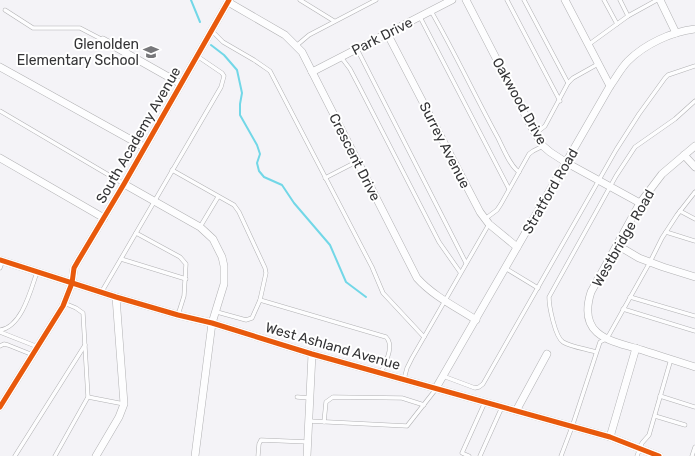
<svg xmlns="http://www.w3.org/2000/svg" width="695" height="456" viewBox="0 0 695 456" font-family="Rubik,sans-serif">
<style>
.lines{fill:none;stroke-linecap:round;stroke-linejoin:round}
.stream{stroke:#72d7e7;stroke-width:2}
.lane-casing{stroke:#b1b1b3;stroke-width:4.5}
.street-casing{stroke:#b1b1b3;stroke-width:8}
.lane{stroke:#fdfdfe;stroke-width:3.5}
.street{stroke:#fdfdfe;stroke-width:7}
.cycleway-casing{stroke:#fff;stroke-width:8}
.cycleway{stroke:#e8590c;stroke-width:5}
.labels{text-anchor:middle;stroke-width:4;stroke-linejoin:round;paint-order:stroke}
.street-label{font-size:14px;fill:#343436;stroke:#fff}
.poi-label{font-size:14px;fill:#343436;stroke:#fff;text-anchor:end}
</style>
<rect width="100%" height="100%" fill="#f4f3f7"/>
<g class="lines">
<g class="stream">
<path d="M 191,0 L 200,22"/>
<path d="M 211,45 L 224,55 L 237,70 L 242,93 L 240,104 L 240,115 L 257,145 L 260,154 L 257,163 L 259,171 L 264,177 L 282,185 L 294,203 L 330,245 L 346,282 L 366,297"/>
</g>
<defs>
<g id="lane">
<path d="M 300,0 L 334,21"/>
<path d="M 507,0 L 560,101"/>
<path d="M 524,0 L 568,83"/>
<path d="M 604,0 L 617,24"/>
<path d="M 620,0 L 628,16"/>
<path d="M 5,10 L 33,28 L 80,28 L 103,40"/>
<path d="M 431,11 C 455,53 475,96 498,138 C 503,148 510,166 519,172"/>
<path d="M 420,17 L 509,189"/>
<path d="M 212,31 L 223,42 L 254,60 L 270,71 L 372,267 L 383,293 L 424,337"/>
<path d="M 588,45 L 628,16 L 657,0"/>
<path d="M 296,46 L 309,35 L 376,0"/>
<path d="M 357,49 L 466,263"/>
<path d="M 341,57 L 350,69 L 360,88 L 439,242 L 460,272"/>
<path d="M 0,111 L 124,184"/>
<path d="M 536,133 L 545,126 L 568,83 L 573,78 L 598,64"/>
<path d="M 172,170 L 234,205 L 239,212 L 265,268 L 266,273 L 260,300 L 252,318 L 246,320 L 217,312"/>
<path d="M 325,178 L 358,161"/>
<path d="M 680,211 L 695,219"/>
<path d="M 485,219 L 497,210 L 501,204 L 529,154 L 533,151 L 543,146"/>
<path d="M 200,227 L 218,197"/>
<path d="M 666,232 L 695,241"/>
<path d="M 136,233 L 180,257 L 186,264 L 184,296 L 178,315"/>
<path d="M 121,259 L 186,279"/>
<path d="M 0,268 L 3,260"/>
<path d="M 505,268 L 538,288"/>
<path d="M 101,293 L 221,87 L 224,76 L 222,73 L 197,56"/>
<path d="M 630,297 L 695,316"/>
<path d="M 260,300 L 386,337 C 395,346 385,363 381,373"/>
<path d="M 623,309 L 695,331"/>
<path d="M 0,330 C 22,327 31,289 37,272"/>
<path d="M 0,332 L 38,347"/>
<path d="M 0,346 L 4,344 L 8,345 L 33,355"/>
<path d="M 596,352 C 587,349 571,347 563,342 C 555,337 549,306 549,297 L 616,176 L 635,147 L 675,119 L 695,101"/>
<path d="M 443,376 L 475,388 L 479,387 L 483,384 L 616,150 L 639,114 L 665,78 L 668,75 L 695,66"/>
<path d="M 404,379 L 407,368 L 412,358 L 489,224"/>
<path d="M 660,396 L 695,407"/>
<path d="M 88,397 L 124,404"/>
<path d="M 297,397 L 310,398"/>
<path d="M 655,416 L 685,425"/>
<path d="M 309,421 L 407,426 L 436,389"/>
<path d="M 324,422 L 326,402 L 333,397 L 402,398 L 424,405"/>
<path d="M 15,456 L 85,345"/>
<path d="M 55,456 L 88,397 L 83,313 L 76,308 L 64,303"/>
<path d="M 258,456 L 259,444 L 261,440 L 308,442"/>
<path d="M 469,456 L 462,453 L 485,402"/>
<path d="M 480,456 L 502,407"/>
<path d="M 561,456 L 572,427 L 600,342 L 606,339 L 609,335 L 650,262 L 662,238 L 677,215 L 695,192"/>
<path d="M 637,456 L 642,443 L 649,435 L 671,359"/>
<path d="M 692,456 L 695,447"/>
</g>
<g id="street">
<path d="M 466,0 L 533,130 L 543,146 L 550,152 L 567,163 L 640,203"/>
<path d="M 565,0 L 610,86"/>
<path d="M 660,0 L 676,33"/>
<path d="M 228,2 L 285,35 L 302,52 L 417,278 C 433,296 456,307 476,320"/>
<path d="M 387,33 L 480,212 L 489,224 L 517,247"/>
<path d="M 103,40 L 181,84"/>
<path d="M 0,67 L 144,147"/>
<path d="M 312,72 L 452,0"/>
<path d="M 695,146 L 662,174 L 640,203 L 591,292 C 577,336 610,341 642,350 C 660,356 677,361 695,367"/>
<path d="M 684,155 L 695,167"/>
<path d="M 0,158 L 104,218"/>
<path d="M 124,184 L 200,227 L 213,239 L 222,257 L 224,266 L 224,284 L 212,323 L 195,456"/>
<path d="M 617,245 L 639,258 L 663,267 L 695,277"/>
<path d="M 0,260 L 116,297 L 178,315 L 212,323 L 312,354 L 610,437 L 659,456"/>
<path d="M 436,388 L 610,86 C 616,78 621,68 628,61 C 645,44 671,32 695,29"/>
<path d="M 0,407 L 63,306 L 72,283 L 74,268 L 78,261 L 124,184 L 229,0"/>
<path d="M 516,411 L 547,354"/>
<path d="M 610,437 L 636,348"/>
<path d="M 96,456 L 119,417 L 124,404 L 116,297"/>
<path d="M 307,456 L 312,354"/>
</g>
</defs>
<use href="#lane" class="lane-casing"/>
<use href="#street" class="street-casing"/>
<use href="#lane" class="lane"/>
<use href="#street" class="street"/>
<defs>
<g id="cycleway">
<path d="M 0,260 L 116,297 L 178,315 L 212,323 L 312,354 L 610,437 L 659,456"/>
<path d="M 0,407 L 63,306 L 72,283 L 74,268 L 78,261 L 124,184 L 229,0"/>
</g>
</defs>
<use href="#cycleway" class="cycleway-casing"/>
<use href="#cycleway" class="cycleway"/>
</g>
<defs>
<symbol id="school-bare" viewBox="-9 -9 18 18"><path d="M0-5L7-2L0 1L-7-2ZM-4 1L0 2.5L4 1V4Q0 6-4 4Z" fill="#77777a" stroke="#fff" stroke-width="2.5" paint-order="stroke"/></symbol>
</defs>
<g fill-rule="evenodd">
<use href="#school-bare" x="140" y="41" width="22" height="22"/>
</g>
<g class="labels">
<g class="street-label">
<text transform="translate(382 36) rotate(-27)" y="5">Park Drive</text>
<text transform="translate(520 101) rotate(61)" y="5">Oakwood Drive</text>
<text transform="translate(138 135) rotate(-60)" y="5">South Academy Avenue</text>
<text transform="translate(445 145) rotate(63)" y="5">Surrey Avenue</text>
<text transform="translate(355 157) rotate(63)" y="5">Crescent Drive</text>
<text transform="translate(550 191) rotate(-60)" y="5">Stratford Road</text>
<text transform="translate(623 238) rotate(-60)" y="5">Westbridge Road</text>
<text transform="translate(333 346) rotate(16)" y="5">West Ashland Avenue</text>
</g>
<g class="poi-label">
<text x="139" y="49">Glenolden<tspan x="139" dy="16">Elementary School</tspan></text>
</g>
</g>
</svg>
